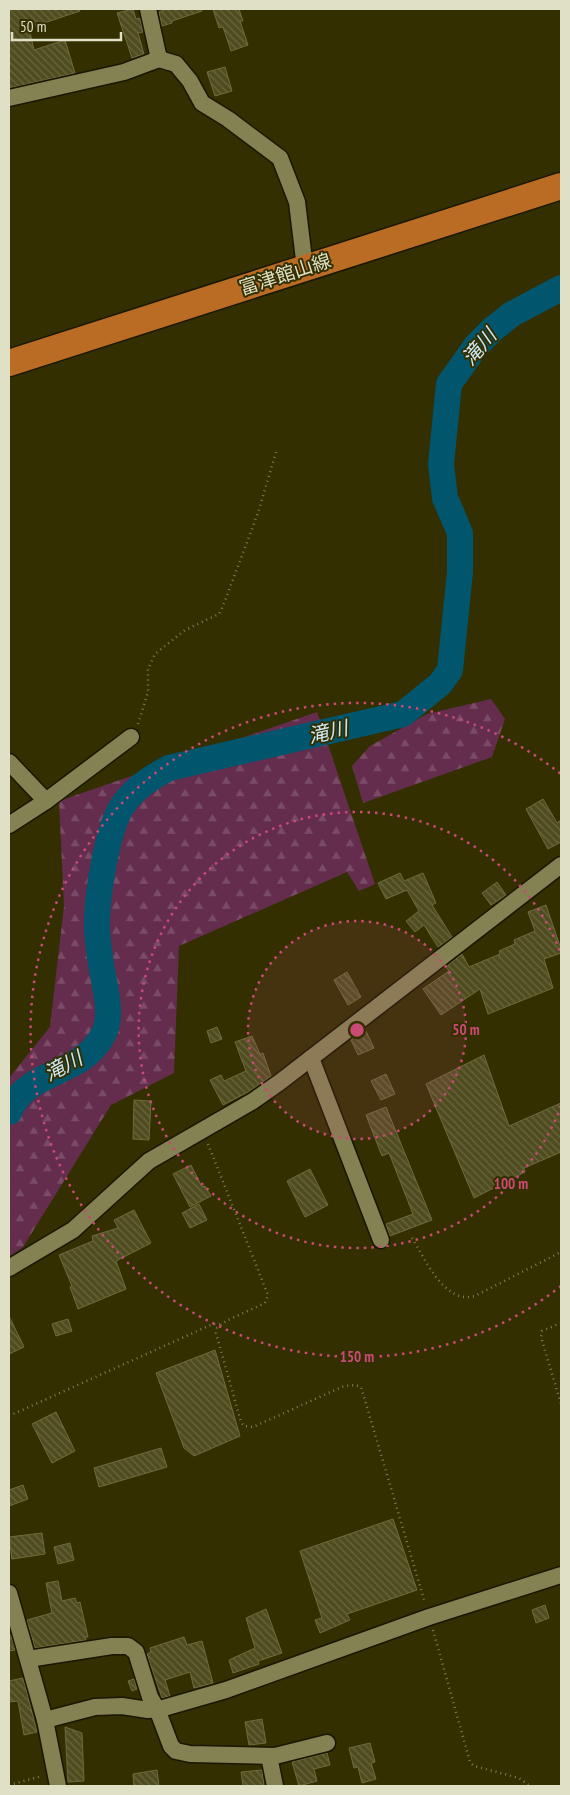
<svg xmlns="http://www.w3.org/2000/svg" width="570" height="1795" viewBox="0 0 570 1795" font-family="'PT Sans Narrow','Noto Sans JP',sans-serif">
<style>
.forest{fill:url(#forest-firs)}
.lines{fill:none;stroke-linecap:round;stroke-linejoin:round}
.river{stroke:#01566e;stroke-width:26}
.building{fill:url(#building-back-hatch);stroke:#6e6b3e}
.minor-casing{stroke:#191702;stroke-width:19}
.primary-casing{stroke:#191702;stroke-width:29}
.path{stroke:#7f7d58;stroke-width:2.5;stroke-dasharray:1 4;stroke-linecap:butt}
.minor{stroke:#848153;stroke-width:16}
.primary{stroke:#ba6b24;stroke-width:26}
.ring{fill:none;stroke:#ca4a76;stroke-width:2.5;stroke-dasharray:2.5 5}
.labels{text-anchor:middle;stroke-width:4;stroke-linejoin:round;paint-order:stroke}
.street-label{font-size:19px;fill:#e0e0c7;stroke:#332f00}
.water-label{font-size:20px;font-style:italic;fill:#cde8f4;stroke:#332f00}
.centre{fill:#ca4a76;stroke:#332f00;stroke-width:2.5}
.ring-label{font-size:15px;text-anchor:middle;font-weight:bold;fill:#ca4a76;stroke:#332f00;stroke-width:4;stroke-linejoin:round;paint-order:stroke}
</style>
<defs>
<pattern id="forest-firs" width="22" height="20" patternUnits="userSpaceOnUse" patternTransform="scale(1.25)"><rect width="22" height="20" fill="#642d4e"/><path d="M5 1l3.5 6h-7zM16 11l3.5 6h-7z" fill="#7a4b66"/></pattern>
<pattern id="building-back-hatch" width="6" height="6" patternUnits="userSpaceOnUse" patternTransform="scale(1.25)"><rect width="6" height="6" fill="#4f4c1f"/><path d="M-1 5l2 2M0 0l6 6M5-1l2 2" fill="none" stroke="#68663e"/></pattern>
</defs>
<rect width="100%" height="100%" fill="#332f00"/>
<g class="forest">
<path d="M 491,699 L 505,719 L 492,757 L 363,803 L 352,766 L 370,746 L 427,714 Z"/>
<path d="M 317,712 L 375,884 L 359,891 L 347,872 L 179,946 L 174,1073 L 111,1105 L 23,1247 L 9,1257 L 9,1078 L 50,1027 L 64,906 L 59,801 Z"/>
</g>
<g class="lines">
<path class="river" d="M 9,1112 C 28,1068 81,1077 103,1035 C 114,1015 104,985 101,964 C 99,950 96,934 97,919 C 98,891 107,832 121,808 C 133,789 150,778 169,768 L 403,714 L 440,684 L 450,670 L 460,572 L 460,533 L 445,498 L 441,464 L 449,384 L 476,346 L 493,329 L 512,314 L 561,288"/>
</g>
<g class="building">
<path d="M 9,9 L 79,9 L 80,11 L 29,28 L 34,50 L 65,40 L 75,73 L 9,88 Z"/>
<path d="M 133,9 L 136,19 L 140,18 L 143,32 L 138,33 L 144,54 L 132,58 L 117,13 Z"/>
<path d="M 167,9 L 201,9 L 202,11 L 172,21 L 172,23 L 162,26 L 159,12 Z"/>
<path d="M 213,9 L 239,9 L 243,21 L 240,21 L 248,45 L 231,51 L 223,27 L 219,28 Z"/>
<path d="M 225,67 L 232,91 L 215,96 L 207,72 Z"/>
<path d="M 543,799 L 557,823 L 561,820 L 561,842 L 548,849 L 526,809 Z"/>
<path d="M 400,873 L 404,881 L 423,873 L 436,903 L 432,905 L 452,937 L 438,947 L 424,925 L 415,932 L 406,921 L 419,911 L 407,890 L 386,899 L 378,883 Z"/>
<path d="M 497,882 L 506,895 L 491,905 L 482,893 Z"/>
<path d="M 546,905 L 561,949 L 561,953 L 544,959 L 553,988 L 488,1014 L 480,989 L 441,1015 L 423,989 L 449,971 L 446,967 L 462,954 L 469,967 L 500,954 L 499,951 L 515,944 L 514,940 L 535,931 L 528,912 Z"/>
<path d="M 347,972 L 361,997 L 348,1005 L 334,980 Z"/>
<path d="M 217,1027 L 222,1039 L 211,1043 L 207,1031 Z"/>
<path d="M 365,1029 L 374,1048 L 358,1055 L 351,1040 Z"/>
<path d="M 252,1036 L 260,1054 L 263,1053 L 271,1076 L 248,1092 L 223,1105 L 210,1080 L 221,1075 L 224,1081 L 246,1071 L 235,1042 Z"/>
<path d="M 484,1055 L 509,1126 L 561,1103 L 561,1152 L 524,1168 L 525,1172 L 474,1198 L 426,1084 Z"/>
<path d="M 386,1074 L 395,1094 L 381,1100 L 371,1081 Z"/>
<path d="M 134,1100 L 151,1101 L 149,1140 L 133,1139 Z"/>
<path d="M 386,1107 L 432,1220 L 390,1236 L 386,1224 L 413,1214 L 389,1153 L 382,1156 L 366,1115 Z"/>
<path d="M 191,1165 L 202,1187 L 205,1186 L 211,1196 L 190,1207 L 173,1174 Z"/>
<path d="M 310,1169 L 328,1205 L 305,1217 L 287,1181 Z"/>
<path d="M 199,1204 L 207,1220 L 190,1228 L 182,1213 Z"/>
<path d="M 134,1210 L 151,1243 L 116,1261 L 126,1289 L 78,1309 L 70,1287 L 72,1286 L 59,1255 L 93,1241 L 92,1236 L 118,1228 L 114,1220 Z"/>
<path d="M 9,1316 L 24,1347 L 9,1354 Z"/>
<path d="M 68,1319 L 72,1331 L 56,1336 L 52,1324 Z"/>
<path d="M 215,1350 L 240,1436 L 194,1456 L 184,1448 L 156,1373 Z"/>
<path d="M 56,1412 L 75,1451 L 52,1463 L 32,1424 Z"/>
<path d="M 161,1448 L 167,1467 L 99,1487 L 94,1468 Z"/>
<path d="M 23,1485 L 28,1499 L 9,1506 L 9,1490 Z"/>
<path d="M 393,1519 L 417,1590 L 347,1614 L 350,1620 L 320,1633 L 315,1620 L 322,1618 L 300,1551 Z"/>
<path d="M 42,1533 L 45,1554 L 12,1559 L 9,1537 Z"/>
<path d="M 70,1543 L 74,1560 L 58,1564 L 54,1547 Z"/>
<path d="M 58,1581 L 62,1601 L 75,1598 L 77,1603 L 80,1602 L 88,1637 L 85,1637 L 86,1640 L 35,1648 L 27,1620 L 52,1613 L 46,1583 Z"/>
<path d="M 545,1605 L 549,1618 L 536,1623 L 532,1610 Z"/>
<path d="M 266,1609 L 282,1653 L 258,1661 L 259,1664 L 233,1673 L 229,1660 L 255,1648 L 246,1618 Z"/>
<path d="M 11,1635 L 15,1650 L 9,1651 L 9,1636 Z"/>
<path d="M 184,1637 L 187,1645 L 202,1641 L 213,1683 L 194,1688 L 190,1672 L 165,1680 L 170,1696 L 162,1698 L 147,1654 L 151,1652 L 150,1648 Z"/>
<path d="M 23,1678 L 37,1732 L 24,1735 L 18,1701 L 9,1702 L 9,1681 Z"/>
<path d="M 134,1679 L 137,1689 L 132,1691 L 128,1681 Z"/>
<path d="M 262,1719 L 266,1743 L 249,1745 L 245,1722 Z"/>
<path d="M 65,1727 L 82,1733 L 84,1781 L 68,1782 Z"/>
<path d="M 370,1743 L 375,1762 L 371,1763 L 376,1779 L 362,1783 L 358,1767 L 354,1768 L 349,1748 Z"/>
<path d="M 327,1753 L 330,1765 L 314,1769 L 317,1781 L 299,1786 L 292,1762 Z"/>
<path d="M 157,1770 L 159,1786 L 134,1786 L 133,1774 Z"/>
<path d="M 262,1770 L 264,1786 L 243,1786 L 241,1772 Z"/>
</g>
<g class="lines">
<defs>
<g id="minor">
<path d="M 159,59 L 176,64 L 190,81 L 202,103 L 228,119 L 280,158 L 297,202 L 305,268"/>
<path d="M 9,98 L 124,72 L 159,59 L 148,9"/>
<path d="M 9,762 L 46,801"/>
<path d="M 9,825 L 46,801 L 131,737"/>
<path d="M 311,1058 L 381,1240"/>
<path d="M 9,1268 L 73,1230 L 149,1161 L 253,1101 L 280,1082 L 561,865"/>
<path d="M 9,1593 L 45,1720 L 58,1786"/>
<path d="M 28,1659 L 112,1646 L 128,1646 L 136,1652 L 150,1697 L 157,1709 L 171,1746 L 176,1751 L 190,1754 L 275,1756 L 327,1743"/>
<path d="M 45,1720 L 95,1707 L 122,1706 L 148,1710 L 160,1709 L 226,1690 L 429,1617 L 561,1575"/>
<path d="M 269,1756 L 275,1786"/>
</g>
<path id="primary" d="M 9,363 L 561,186"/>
</defs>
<use href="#minor" class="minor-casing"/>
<use href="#primary" class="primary-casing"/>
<g class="path">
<path d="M 138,724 L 148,692 L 148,669 L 155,654 L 185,630 L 219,614 L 223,606 L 258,513 L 276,452"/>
<path d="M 208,1144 L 268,1295 L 265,1303 L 226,1321 L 217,1328 L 216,1333 L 241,1422 L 244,1426 L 253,1427 L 344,1386 L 355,1385 L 361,1387 L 425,1603"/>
<path d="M 412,1238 C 425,1258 444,1305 475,1296 L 561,1252"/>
<path d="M 561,1323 L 542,1331 L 541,1337 L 561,1404"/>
<path d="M 9,1416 L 213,1324 L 220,1324"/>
<path d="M 433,1630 L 470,1762 L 474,1766 L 519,1778 L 530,1786"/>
<path d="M 9,1785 L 42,1776"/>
</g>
<use href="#minor" class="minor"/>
<use href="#primary" class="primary"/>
</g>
<circle cx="357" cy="1030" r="109" fill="#ca4a76" fill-opacity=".12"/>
<g class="ring">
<circle cx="357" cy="1030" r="109"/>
<path d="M561 1106A218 218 0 1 1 561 954"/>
<path d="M561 1286A327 327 0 1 1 561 774"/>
</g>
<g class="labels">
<g class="street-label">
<text transform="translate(285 274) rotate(-18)" y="7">富津館山線</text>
</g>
<g class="water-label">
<text transform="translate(479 347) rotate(-49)" y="7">滝川</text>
<text transform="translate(328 732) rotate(-13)" y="7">滝川</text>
<text transform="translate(63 1066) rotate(-28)" y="7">滝川</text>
</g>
</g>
<circle cx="357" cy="1030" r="8" class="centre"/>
<g class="ring-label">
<text x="466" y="1035">50 m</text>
<text x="511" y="1189">100 m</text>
<text x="357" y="1362">150 m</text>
</g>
<rect width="570" height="1795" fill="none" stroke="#e0e0c7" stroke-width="20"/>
<path d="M12 32v8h109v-8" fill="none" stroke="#e0e0c7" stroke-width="2.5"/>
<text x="20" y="32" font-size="15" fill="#e0e0c7" stroke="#332f00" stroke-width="4" paint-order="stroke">50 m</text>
</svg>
